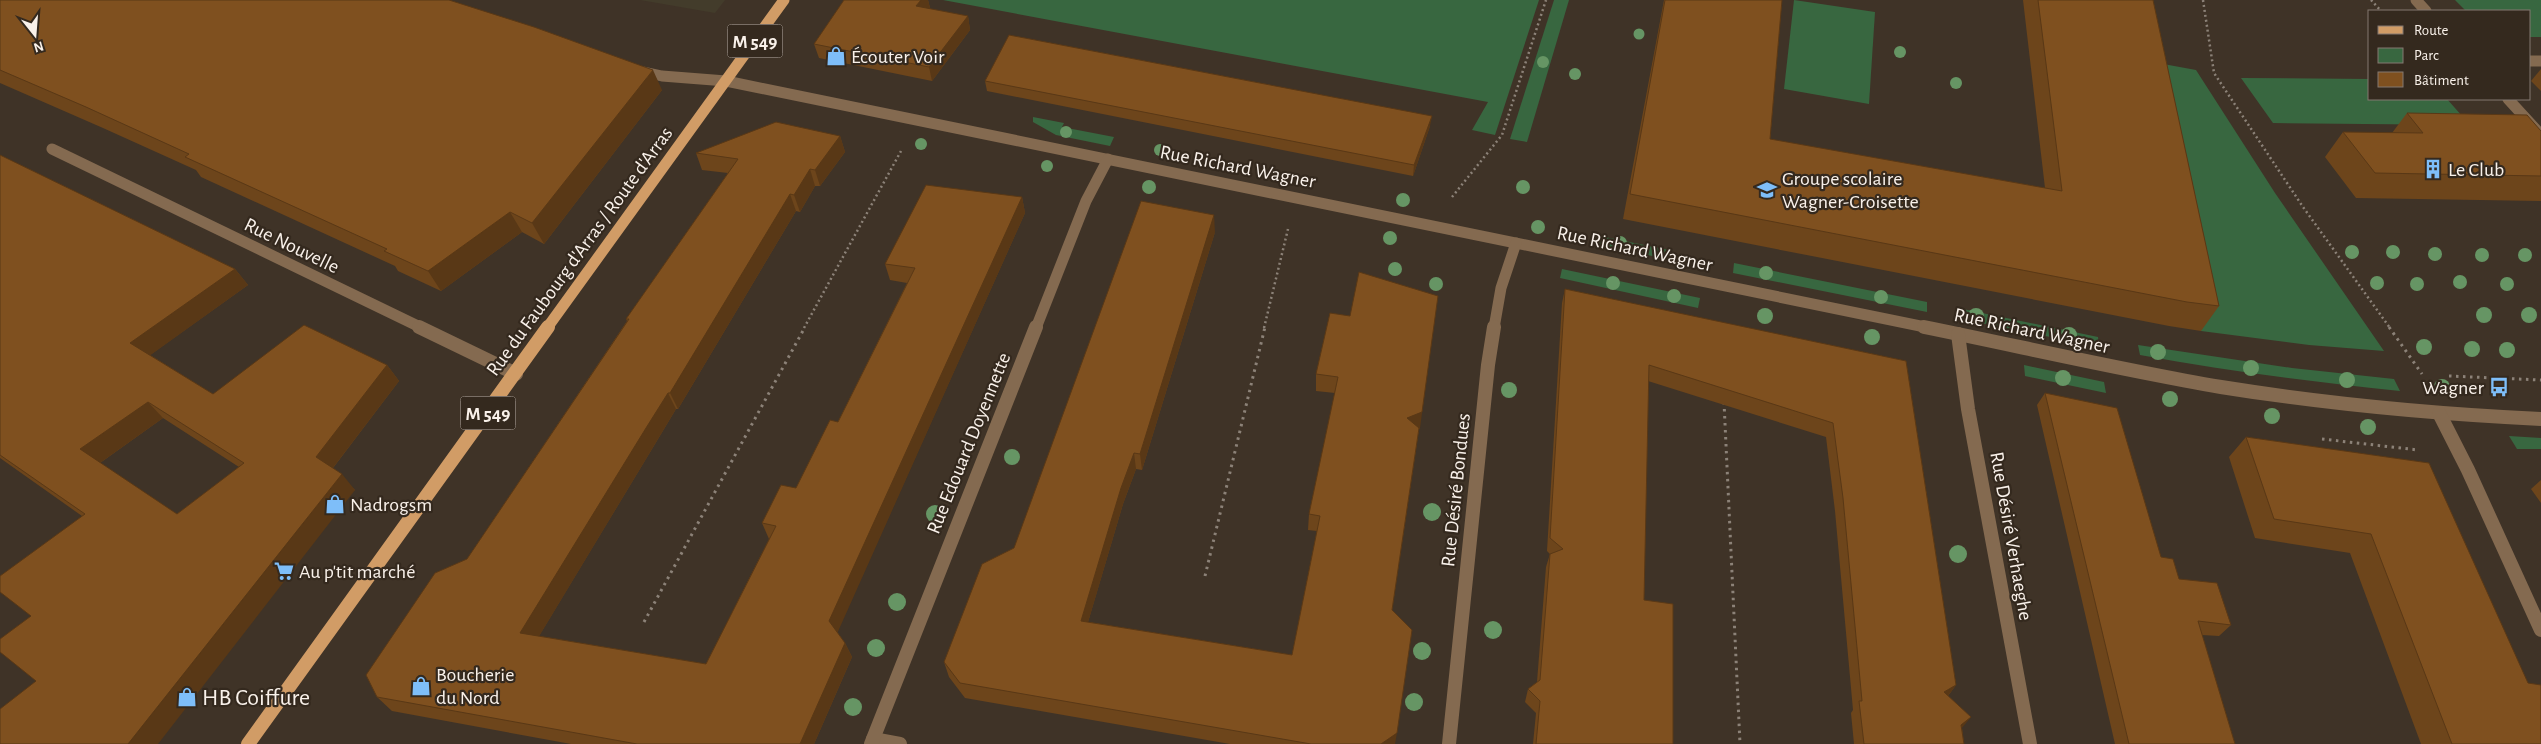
<svg xmlns="http://www.w3.org/2000/svg" width="2541" height="744" viewBox="0 0 2541 744" font-family="'Alegreya Sans',sans-serif">
<style>
.commercial{fill:#433c2b}
.green{fill:#386740}
.lines{fill:none;stroke-linecap:round;stroke-linejoin:round}
.path-far1{stroke:#8c8278;stroke-width:2.5;stroke-dasharray:2 3;stroke-linecap:butt}
.path{stroke:#8c8278;stroke-width:3;stroke-dasharray:2.5 4.5;stroke-linecap:butt}
.minor-far1{stroke:#846a50;stroke-width:11}
.minor{stroke:#846a50;stroke-width:14}
.major-far1{stroke:#d19c66;stroke-width:11}
.major{stroke:#d19c66;stroke-width:14}
.tree{fill:#669564}
.wall{fill:#6d451b;fill-rule:evenodd}
.shaded-wall{fill:#593816}
.building{fill:#7f501f;stroke:#593816;fill-rule:evenodd}
.labels{text-anchor:middle;stroke-width:4.5;stroke-linejoin:round;paint-order:stroke}
.shield{fill:#34291e;stroke:#beb5ad;stroke-width:1}
.shield-label{font-size:19px;font-weight:bold;fill:#f9f1ea}
.poi-label{font-size:20px;fill:#f9f1ea;stroke:#34291e;text-anchor:start}
.street-label{font-size:20px;fill:#f9f1ea;stroke:#34291e}
.near-poi-label{font-size:24px;fill:#f9f1ea;stroke:#34291e;text-anchor:start}
</style>
<rect width="100%" height="100%" fill="#3f3327"/>
<path class="commercial" d="M 640,0 L 725,0 L 715,13 Z"/>
<g class="green">
<path d="M 943,0 L 1539,0 L 1495,135 L 1472,130 L 1488,102 Z"/>
<path d="M 1554,0 L 1569,0 L 1527,142 L 1510,139 Z"/>
<path d="M 1794,0 L 1875,12 L 1869,104 L 1784,89 Z"/>
<path d="M 2455,0 L 2541,0 L 2541,37 L 2530,37 L 2530,11 L 2466,11 Z"/>
<path d="M 2147,61 L 2196,70 L 2275,193 L 2384,351 L 2309,345 L 2201,331 Z"/>
<path d="M 2241,78 L 2370,79 L 2370,99 L 2447,99 L 2470,125 L 2273,123 Z"/>
<path d="M 1033,117 L 1064,123 L 1062,127 L 1114,137 L 1110,146 L 1056,135 L 1033,122 Z"/>
<path d="M 1595,235 L 1669,250 L 1667,259 L 1593,244 Z"/>
<path d="M 1734,263 L 1927,302 L 1927,312 L 1733,273 Z"/>
<path d="M 1562,269 L 1700,298 L 1698,308 L 1560,278 Z"/>
<path d="M 1958,308 L 2098,337 L 2099,347 L 1957,318 Z"/>
<path d="M 2138,345 L 2292,368 L 2394,379 L 2400,391 C 2313,382 2226,371 2140,355 Z"/>
<path d="M 2024,365 L 2104,382 L 2106,393 L 2025,376 Z"/>
<path d="M 2509,436 L 2541,438 L 2541,449 L 2517,449 Z"/>
</g>
<g class="lines">
<g class="path-far1">
<path d="M 2203,0 L 2214,73 L 2303,207 L 2390,328"/>
<path d="M 2371,0 L 2381,11"/>
<path d="M 1452,197 L 1502,135 L 1546,0"/>
<path d="M 804,328 L 901,151"/>
<path d="M 1264,328 L 1288,229"/>
</g>
<g class="path">
<path d="M 2389,327 L 2422,374"/>
<path d="M 2449,376 L 2541,380"/>
<path d="M 1724,402 L 1740,744"/>
<path d="M 2322,439 L 2418,450"/>
<path d="M 1205,576 L 1265,327"/>
<path d="M 644,622 L 805,327"/>
</g>
<g class="minor-far1">
<path d="M 2416,0 L 2426,11"/>
<path d="M 2530,61 L 2541,61"/>
<path d="M 639,71 L 662,76 L 726,81 L 1930,328"/>
<path d="M 2508,99 L 2541,135"/>
<path d="M 52,149 L 422,328"/>
<path d="M 1036,328 L 1086,201 L 1108,159"/>
<path d="M 1494,328 L 1501,288 L 1516,243"/>
</g>
<g class="minor">
<path d="M 419,327 L 516,374"/>
<path d="M 1924,327 C 2023,347 2121,370 2221,387 C 2327,404 2434,414 2541,419"/>
<path d="M 1958,334 L 1968,409 L 2030,744"/>
<path d="M 2439,413 L 2468,470 L 2541,630"/>
<path d="M 873,739 L 900,744"/>
<path d="M 871,744 L 1036,327"/>
<path d="M 1449,744 L 1488,365 L 1494,327"/>
</g>
<path class="major-far1" d="M 547,328 L 784,0"/>
<path class="major" d="M 248,744 L 548,327"/>
</g>
<g class="tree">
<circle cx="1639" cy="34" r="5.5"/>
<circle cx="1900" cy="52" r="6"/>
<circle cx="1543" cy="62" r="6"/>
<circle cx="1575" cy="74" r="6"/>
<circle cx="1956" cy="83" r="6"/>
<circle cx="1066" cy="132" r="6"/>
<circle cx="921" cy="144" r="6"/>
<circle cx="1160" cy="150" r="6"/>
<circle cx="1047" cy="166" r="6"/>
<circle cx="1149" cy="187" r="7"/>
<circle cx="1523" cy="187" r="7"/>
<circle cx="1403" cy="200" r="7"/>
<circle cx="1538" cy="227" r="7"/>
<circle cx="1390" cy="238" r="7"/>
<circle cx="1620" cy="243" r="7"/>
<circle cx="2352" cy="252" r="7"/>
<circle cx="2393" cy="252" r="7"/>
<circle cx="2435" cy="254" r="7"/>
<circle cx="2482" cy="255" r="7"/>
<circle cx="2525" cy="255" r="7"/>
<circle cx="1395" cy="269" r="7"/>
<circle cx="1766" cy="273" r="7"/>
<circle cx="2460" cy="282" r="7"/>
<circle cx="1613" cy="283" r="7"/>
<circle cx="2377" cy="283" r="7"/>
<circle cx="1436" cy="284" r="7"/>
<circle cx="2417" cy="284" r="7"/>
<circle cx="2507" cy="284" r="7"/>
<circle cx="1674" cy="296" r="7"/>
<circle cx="1881" cy="297" r="7"/>
<circle cx="2484" cy="315" r="8"/>
<circle cx="2529" cy="315" r="8"/>
<circle cx="1765" cy="316" r="8"/>
<circle cx="1976" cy="316" r="8"/>
<circle cx="2069" cy="335" r="8"/>
<circle cx="1872" cy="337" r="8"/>
<circle cx="2424" cy="347" r="8"/>
<circle cx="2472" cy="349" r="8"/>
<circle cx="2507" cy="350" r="8"/>
<circle cx="2158" cy="352" r="8"/>
<circle cx="2251" cy="368" r="8"/>
<circle cx="2063" cy="378" r="8"/>
<circle cx="2347" cy="380" r="8"/>
<circle cx="2442" cy="387" r="8"/>
<circle cx="1509" cy="390" r="8"/>
<circle cx="2170" cy="399" r="8"/>
<circle cx="2272" cy="416" r="8"/>
<circle cx="2368" cy="427" r="8"/>
<circle cx="1012" cy="457" r="8"/>
<circle cx="1432" cy="512" r="9"/>
<circle cx="935" cy="514" r="9"/>
<circle cx="1958" cy="554" r="9"/>
<circle cx="897" cy="602" r="9"/>
<circle cx="1493" cy="630" r="9"/>
<circle cx="876" cy="648" r="9"/>
<circle cx="1422" cy="651" r="9"/>
<circle cx="1414" cy="702" r="9"/>
<circle cx="853" cy="707" r="9"/>
</g>
<g class="wall">
<path d="M 0,0 L 662,90 L 544,244 L 522,232 L 441,291 L 398,271 L 395,266 L 201,177 L 196,170 L 103,128 L 0,83 Z"/>
<path d="M 844,0 L 928,0 L 930,8 L 929,9 L 968,16 L 970,30 L 932,81 L 819,58 L 814,44 Z"/>
<path d="M 1664,0 L 1782,0 L 1770,139 L 2045,188 L 2023,0 L 2153,0 L 2219,306 L 2201,331 L 2169,326 L 1623,219 Z"/>
<path d="M 2541,69 L 2541,91 L 2531,81 Z"/>
<path d="M 985,81 L 1430,126 L 1413,176 L 987,91 Z"/>
<path d="M 2407,113 L 2541,131 L 2541,201 L 2356,198 L 2325,157 L 2343,132 L 2392,133 Z"/>
<path d="M 840,136 L 845,152 L 820,186 L 815,186 L 800,212 L 796,211 L 678,409 L 676,409 L 655,444 L 539,636 L 706,664 L 769,539 L 762,523 L 796,488 L 838,422 L 907,283 L 890,280 L 885,264 L 1022,197 L 1025,213 L 837,632 L 845,643 L 852,657 L 814,744 L 571,744 L 392,711 L 377,697 L 467,559 L 627,321 L 626,319 L 728,173 L 702,170 L 696,153 Z"/>
<path d="M 0,155 L 235,269 L 248,285 L 150,355 L 213,394 L 387,365 L 399,381 L 333,468 L 355,490 L 36,681 L 31,616 L 82,516 L 0,458 ZM 163,418 L 239,467 L 177,514 L 100,463 Z"/>
<path d="M 1215,232 L 1142,470 L 1136,469 L 1123,504 L 1088,622 L 1292,655 L 1317,531 L 1308,530 L 1309,514 L 1335,393 L 1316,391 L 1316,374 L 1330,313 L 1420,428 L 1419,429 L 1392,610 L 1395,744 L 1230,744 L 965,698 L 949,677 L 944,662 L 1014,548 Z"/>
<path d="M 1565,289 L 1906,361 L 1956,685 L 1948,696 L 1962,728 L 1964,744 L 1854,744 L 1851,713 L 1853,710 L 1835,511 L 1826,437 L 1648,381 L 1644,600 L 1673,744 L 1533,744 L 1536,713 L 1525,702 L 1528,689 L 1537,682 L 1546,567 L 1550,554 L 1547,551 L 1562,303 Z"/>
<path d="M 2045,393 L 2161,557 L 2179,579 L 2231,625 L 2219,636 L 2202,635 L 2235,744 L 2115,744 L 2037,405 Z"/>
<path d="M 2246,437 L 2429,463 L 2541,744 L 2421,744 L 2350,553 L 2255,538 L 2229,457 Z"/>
<path d="M 2541,480 L 2541,503 L 2531,489 Z"/>
</g>
<g class="shaded-wall">
<path d="M 921,0 L 928,0 L 930,8 L 919,20 L 916,6 Z"/>
<path d="M 968,16 L 970,30 L 932,81 L 929,67 Z"/>
<path d="M 653,70 L 662,90 L 544,244 L 532,223 Z"/>
<path d="M 1432,116 L 1430,126 L 1413,176 L 1414,165 Z"/>
<path d="M 840,136 L 845,152 L 820,186 L 815,170 Z"/>
<path d="M 810,169 L 815,186 L 800,212 L 794,195 Z"/>
<path d="M 790,194 L 796,211 L 678,409 L 670,393 Z"/>
<path d="M 1022,197 L 1025,213 L 836,636 L 829,621 Z"/>
<path d="M 510,212 L 522,232 L 441,291 L 428,271 Z"/>
<path d="M 1214,215 L 1215,232 L 1142,470 L 1140,454 Z"/>
<path d="M 235,269 L 248,285 L 145,359 L 130,343 Z"/>
<path d="M 1438,296 L 1420,428 L 1405,434 L 1407,418 Z"/>
<path d="M 387,365 L 399,381 L 329,473 L 316,457 Z"/>
<path d="M 668,393 L 676,409 L 655,444 L 532,648 L 520,633 L 646,428 Z"/>
<path d="M 148,402 L 163,418 L 97,465 L 80,449 Z"/>
<path d="M 1134,453 L 1136,469 L 1123,504 L 1084,636 L 1081,621 L 1121,488 Z"/>
<path d="M 342,474 L 355,490 L 158,744 L 128,744 Z"/>
<path d="M 845,643 L 852,657 L 814,744 L 800,744 Z"/>
<path d="M 1956,685 L 1947,697 L 1944,692 Z"/>
<path d="M 1971,717 L 1961,729 L 1961,725 Z"/>
<path d="M 1397,733 L 1395,744 L 1381,744 Z"/>
</g>
<g class="building">
<path d="M 0,0 L 449,0 L 534,27 L 653,70 L 532,223 L 510,212 L 428,271 L 384,251 L 387,249 L 185,157 L 189,154 L 86,107 L 0,70 Z"/>
<path d="M 844,0 L 921,0 L 916,6 L 968,16 L 929,67 L 814,44 Z"/>
<path d="M 1665,0 L 1782,0 L 1770,139 L 2062,191 L 2038,0 L 2153,0 L 2219,306 L 2187,302 L 1630,194 Z"/>
<path d="M 1009,35 L 1432,116 L 1414,165 L 985,81 Z"/>
<path d="M 2407,113 L 2527,115 L 2541,131 L 2541,176 L 2375,173 L 2343,132 L 2423,133 Z"/>
<path d="M 776,122 L 840,136 L 815,170 L 810,169 L 794,195 L 790,194 L 670,393 L 668,393 L 646,428 L 520,633 L 706,664 L 776,526 L 762,523 L 781,485 L 796,488 L 830,420 L 838,422 L 915,268 L 885,264 L 926,185 L 1022,197 L 829,621 L 845,643 L 800,744 L 637,744 L 377,697 L 366,675 L 435,573 L 467,559 L 629,319 L 626,319 L 738,159 L 696,153 Z"/>
<path d="M 0,155 L 235,269 L 130,343 L 213,394 L 304,325 L 387,365 L 316,457 L 342,474 L 128,744 L 0,744 L 0,709 L 36,681 L 0,652 L 0,639 L 31,616 L 0,592 L 0,576 L 85,514 L 0,455 ZM 148,402 L 244,463 L 177,514 L 80,449 Z"/>
<path d="M 1141,201 L 1214,215 L 1140,454 L 1134,453 L 1121,488 L 1081,621 L 1292,655 L 1320,516 L 1309,514 L 1338,377 L 1316,374 L 1330,313 L 1350,316 L 1359,272 L 1438,296 L 1422,412 L 1407,418 L 1419,428 L 1392,610 L 1412,630 L 1397,733 L 1381,744 L 1311,744 L 960,683 L 944,662 L 982,564 L 1014,548 Z"/>
<path d="M 1565,289 L 1906,361 L 1956,685 L 1944,692 L 1971,717 L 1961,725 L 1964,744 L 1864,744 L 1859,701 L 1862,701 L 1843,498 L 1833,423 L 1649,365 L 1644,600 L 1673,604 L 1673,744 L 1536,744 L 1540,701 L 1528,689 L 1540,680 L 1550,554 L 1563,549 L 1550,538 Z"/>
<path d="M 2045,393 L 2117,408 L 2161,557 L 2173,559 L 2179,579 L 2217,583 L 2231,625 L 2198,621 L 2235,744 L 2129,744 Z"/>
<path d="M 2246,437 L 2429,463 L 2528,683 L 2541,685 L 2541,744 L 2452,744 L 2371,534 L 2274,519 Z"/>
</g>
<defs>
<symbol id="shop-bare" viewBox="-9 -9 18 18"><path d="M-5-2.5h2.3a2.7 3.5 0 0 1 5.4 0H5L5.5 6h-11ZM-1.5-2.5h3a1.5 2.3 0 0 0-3 0Z" fill="#7ebef9" stroke="#34291e" stroke-width="2.5" paint-order="stroke"/></symbol>
<symbol id="building-bare" viewBox="-9 -9 18 18"><path d="M-4-6H4V6H1V3H-1V6H-4ZM-2.5-4.3h1.7v1.8h-1.7ZM.8-4.3h1.7v1.8H.8ZM-2.5-1h1.7V.8h-1.7ZM.8-1h1.7V.8H.8Z" fill="#7ebef9" stroke="#34291e" stroke-width="2.5" paint-order="stroke"/></symbol>
<symbol id="school-bare" viewBox="-9 -9 18 18"><path d="M0-5L7-2L0 1L-7-2ZM-4 1L0 2.5L4 1V4Q0 6-4 4Z" fill="#7ebef9" stroke="#34291e" stroke-width="2.5" paint-order="stroke"/></symbol>
<symbol id="bus-bare" viewBox="-9 -9 18 18"><path d="M-5-6H5V4H4V6H2V4H-2V6H-4V4H-5ZM-3.5-4V0h7V-4ZM-3.5 1.2v1.5H-2V1.2ZM2 1.2v1.5H3.5V1.2Z" fill="#7ebef9" stroke="#34291e" stroke-width="2.5" paint-order="stroke"/></symbol>
<symbol id="supermarket-bare" viewBox="-9 -9 18 18"><path d="M-6-5.5h2.5l.6 2H6L4.5 2H-2.5L-4.4-4H-6ZM-1.5 3.2a1.3 1.3 0 1 0 .1 0ZM3 3.2a1.3 1.3 0 1 0 .1 0Z" fill="#7ebef9" stroke="#34291e" stroke-width="2.5" paint-order="stroke"/></symbol>
</defs>
<g fill-rule="evenodd">
<use href="#shop-bare" x="822" y="42" width="28" height="28"/>
<use href="#building-bare" x="2419" y="155" width="28" height="28"/>
<use href="#school-bare" x="1753" y="176" width="28" height="28"/>
<use href="#bus-bare" x="2485" y="373" width="28" height="28"/>
<use href="#shop-bare" x="321" y="490" width="28" height="28"/>
<use href="#supermarket-bare" x="270" y="557" width="28" height="28"/>
<use href="#shop-bare" x="407" y="672" width="28" height="28"/>
<use href="#shop-bare" x="173" y="683" width="28" height="28"/>
</g>
<g class="labels">
<g class="shield">
<rect x="727.5" y="24.5" width="55" height="33" rx="4"/>
<rect x="460.5" y="396.5" width="55" height="33" rx="4"/>
</g>
<g class="shield-label">
<text x="755" y="48">M 549</text>
<text x="488" y="420">M 549</text>
</g>
<g class="poi-label">
<text x="851" y="63">Écouter Voir</text>
<text x="2448" y="176">Le Club</text>
<text x="1782" y="185">Groupe scolaire<tspan x="1782" dy="23">Wagner-Croisette</tspan></text>
<text x="2484" y="394" text-anchor="end">Wagner</text>
<text x="350" y="511">Nadrogsm</text>
<text x="299" y="578">Au p'tit marché</text>
<text x="436" y="681">Boucherie<tspan x="436" dy="23">du Nord</tspan></text>
</g>
<g class="street-label">
<text transform="translate(1238 166) rotate(11)" y="7">Rue Richard Wagner</text>
<text transform="translate(292 245) rotate(26)" y="7">Rue Nouvelle</text>
<text transform="translate(1635 248) rotate(12)" y="7">Rue Richard Wagner</text>
<text transform="translate(579 251) rotate(-54)" y="7">Rue du Faubourg d'Arras / Route d'Arras</text>
<text transform="translate(2032 330) rotate(12)" y="7">Rue Richard Wagner</text>
<text transform="translate(968 443) rotate(-68)" y="7">Rue Edouard Doyennette</text>
<text transform="translate(1455 490) rotate(-84)" y="7">Rue Désiré Bondues</text>
<text transform="translate(2012 536) rotate(80)" y="7">Rue Désiré Verhaeghe</text>
</g>
<g class="near-poi-label">
<text x="202" y="705">HB Coiffure</text>
</g>
</g>
<rect x="2368" y="10" width="162" height="90" fill="#34291e" stroke="#837970"/>
<rect x="2378" y="26" width="25" height="8" fill="#d19c66" stroke="#837970"/>
<text x="2414" y="35" font-size="15" fill="#f9f1ea">Route</text>
<rect x="2378" y="48" width="25" height="15" fill="#386740" stroke="#837970"/>
<text x="2414" y="60" font-size="15" fill="#f9f1ea">Parc</text>
<rect x="2378" y="72" width="25" height="15" fill="#7f501f" stroke="#837970"/>
<text x="2414" y="85" font-size="15" fill="#f9f1ea">Bâtiment</text>
<g transform="translate(35 35) rotate(163)" stroke="#34291e" stroke-width="4" paint-order="stroke">
<path d="M0-4L9 19L0 12L-9 19Z" fill="#f9f1ea"/>
<text y="-8" font-size="14" font-weight="bold" text-anchor="middle" fill="#f9f1ea">N</text>
</g>
</svg>
